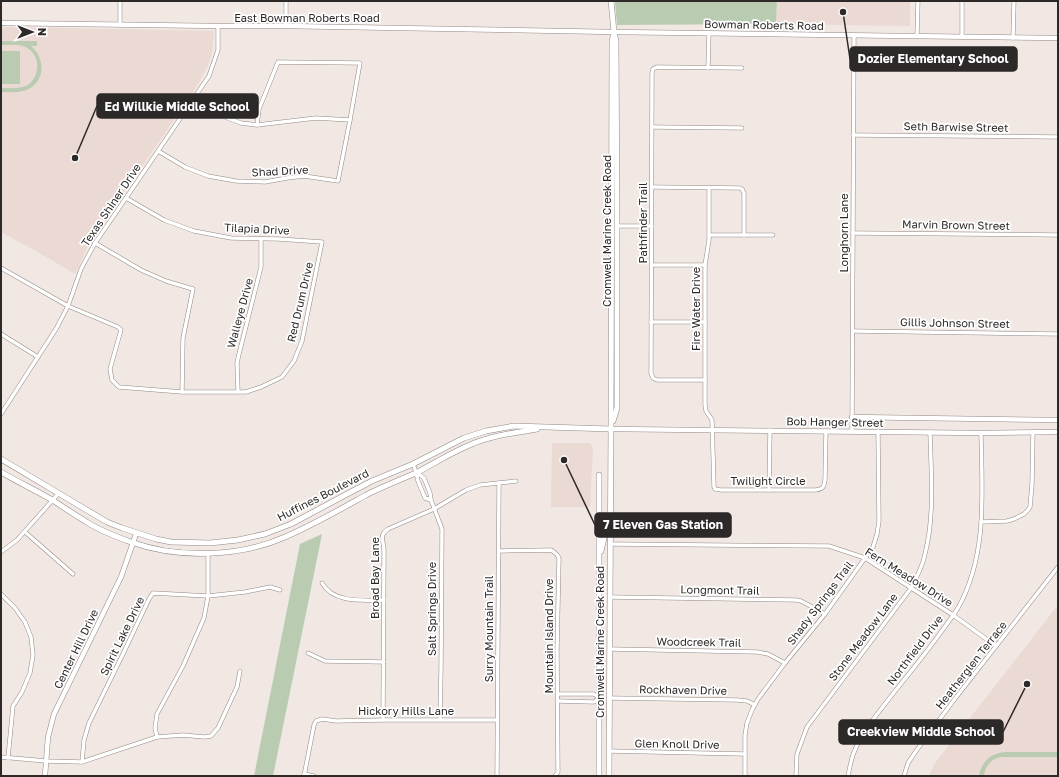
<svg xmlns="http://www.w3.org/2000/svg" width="1059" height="777" viewBox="0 0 1059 777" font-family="'Golos Text',sans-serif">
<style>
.built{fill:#ebd9d3}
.green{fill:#b9ccb2}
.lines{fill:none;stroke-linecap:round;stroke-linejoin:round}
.minor-casing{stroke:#928986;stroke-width:4.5}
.tertiary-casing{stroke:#928986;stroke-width:5.5}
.secondary-casing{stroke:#928986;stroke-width:6}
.minor{stroke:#fff;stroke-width:3.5}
.tertiary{stroke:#fff;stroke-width:4.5}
.secondary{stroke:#fff;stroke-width:5}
.labels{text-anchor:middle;stroke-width:3.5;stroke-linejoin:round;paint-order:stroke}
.street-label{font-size:11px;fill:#2d2928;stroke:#fff}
.leader{fill:none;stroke:#2d2928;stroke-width:1.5}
.callout-dot{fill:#2d2928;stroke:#fff;stroke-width:1.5}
.callout{fill:#2d2928;stroke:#2d2928;stroke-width:1.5}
.callout-label{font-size:12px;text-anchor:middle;font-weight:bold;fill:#fff}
</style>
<rect width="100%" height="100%" fill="#f1e7e3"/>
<g class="built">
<path d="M 777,1 L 910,1 L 910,26 L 776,24 Z"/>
<path d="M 1,27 L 214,31 L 212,53 L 207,67 L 199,83 L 88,246 L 75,274 L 36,251 L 1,232 Z"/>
<path d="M 552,443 L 590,443 L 593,448 L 590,507 L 551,507 Z"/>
<path d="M 1058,605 L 1058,776 L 929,776 L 935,763 Z"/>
</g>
<g class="green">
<path d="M 615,1 L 777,1 L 776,24 L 617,25 Z"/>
<path d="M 1,41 L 37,41 L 37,46 L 31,46 C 47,60 45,85 23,91 C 16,93 8,92 1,92 L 1,88 C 9,88 18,89 26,86 C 42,77 41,52 23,46 C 16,44 8,45 1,45 Z"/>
<rect x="1" y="51" width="19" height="33"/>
<path d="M 322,534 L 273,776 L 254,776 L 300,544 Z"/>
<path d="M 1005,752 L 1058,752 L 1058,757 L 1001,757 C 991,759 985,766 984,776 L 979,776 C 981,762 991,753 1005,752 Z"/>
</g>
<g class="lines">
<defs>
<g id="minor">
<path d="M 120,25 L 120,1"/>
<path d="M 286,26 L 286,1"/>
<path d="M 917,36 L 918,1"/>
<path d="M 962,37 L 962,1"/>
<path d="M 1013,38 L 1014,1"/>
<path d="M 708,68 L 709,33"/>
<path d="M 193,99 L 217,114 L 241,123 L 257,125 L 316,118 L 350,120"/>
<path d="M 652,127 L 742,128"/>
<path d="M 853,135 L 1058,137"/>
<path d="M 158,151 L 185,167 L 208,176 L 236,181 L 265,182 L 287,178 L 304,176 L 338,181 L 350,120 L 360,63 L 278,62 L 268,87 L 259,109 L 257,125"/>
<path d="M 652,187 L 740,188 L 742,189 L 744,193 L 744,235"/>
<path d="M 709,187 L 709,240 L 705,265 L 705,405 L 706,411 L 712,420 L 714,487 L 715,489 L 721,490 L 816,490 C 823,489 824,487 825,480 L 826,431"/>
<path d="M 617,226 L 652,226"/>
<path d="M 853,233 L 1058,235"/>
<path d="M 709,235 L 773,235"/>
<path d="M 95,243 L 141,270 L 166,281 L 193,289 L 183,338 L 182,392"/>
<path d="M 652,265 L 705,265"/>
<path d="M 1,268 L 68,306 L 118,327 L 121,330 L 110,369 L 112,380 L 119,387 L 182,392 L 246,392 L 261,387 L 282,377 L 294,361 L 302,341 L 322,242 L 279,239 L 231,238 L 194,231 L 164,220 L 126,198"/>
<path d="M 651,322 L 705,322"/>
<path d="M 853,331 L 1058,334"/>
<path d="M 1,334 L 38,357"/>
<path d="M 705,380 L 657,380 L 653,378 L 651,373 L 652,73 L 653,69 L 657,67 L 742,68"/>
<path d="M 238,391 L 237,363 L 239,354 L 261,267 L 261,239"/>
<path d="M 1,414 L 56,329 L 68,306 L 81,269 L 95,243 L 126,198 L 209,76 L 218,50 L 218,26"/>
<path d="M 852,431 L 854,36"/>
<path d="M 413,464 L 416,472 L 418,481 L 425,498 L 431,500"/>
<path d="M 416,472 L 424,478 L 430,493 L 431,500 L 442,529 L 441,669 L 440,720"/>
<path d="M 769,490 L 770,430"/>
<path d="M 981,522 L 1007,521 L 1014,519 L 1024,514 L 1028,510 L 1030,507 L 1032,485 L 1033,432"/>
<path d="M 25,532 L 73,574"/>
<path d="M 611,544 L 829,546 L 865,558 L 953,615 L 996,646"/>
<path d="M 499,551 L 551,550 C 555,552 557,554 559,558 L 557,651 L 558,772 L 555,776"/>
<path d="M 1,552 L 17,540 L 59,493"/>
<path d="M 322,583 C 334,604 364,600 384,600"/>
<path d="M 1,594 L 15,608 L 25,622 L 31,637 L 33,655 L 30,673 L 22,692 L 13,706 L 8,758"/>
<path d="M 610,597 L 796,600 L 801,601 L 825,614"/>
<path d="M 610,649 L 757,652 L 768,654 L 785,663"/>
<path d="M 308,653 L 325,661 L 384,662"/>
<path d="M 609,698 L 737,700 L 747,701 L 755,705"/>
<path d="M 558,701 L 594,702 L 599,698 L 594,694 L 558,694"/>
<path d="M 383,720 L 384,551 C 384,540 378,536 388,529 L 434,509 L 466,490 L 480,485 L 516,481"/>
<path d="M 157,737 L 155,728 L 157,714 L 183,666 L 204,618 L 208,596 L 208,553"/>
<path d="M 609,751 L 745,754"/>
<path d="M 1,757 L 46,761 L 82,762 L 157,737 L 183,735 L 204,737 L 211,736 L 218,728 L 237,687 L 240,671"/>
<path d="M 82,762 L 84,740 L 89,723 L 122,656 L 149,599 L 153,593 L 208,596 L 245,592 L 270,587 L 280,590"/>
<path d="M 304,774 L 314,776"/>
<path d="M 304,776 L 314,725 L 316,721 L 322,719 L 336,721 L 383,720 L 498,720"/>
<path d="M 497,776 L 499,483"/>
<path d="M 745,776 L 745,735 L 747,723 L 752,710 L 758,699 L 785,663 L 825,614 L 873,547 L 877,534 L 879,521 L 878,431"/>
<path d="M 796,776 L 797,754 L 807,727 L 911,588 C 917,577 923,566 925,554 C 935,515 931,472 930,432"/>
<path d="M 848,776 C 850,767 851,758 855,750 C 859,739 866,731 872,721 C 894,691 919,663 941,632 C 947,624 953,616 958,608 C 988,555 982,491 981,433"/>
<path d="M 904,776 L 908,763 L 916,751 L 957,696 L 1058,567"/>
</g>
<g id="tertiary">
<path d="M 1,23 L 218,26 L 286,26 L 614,32 L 1058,38"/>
<path d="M 852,417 L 1058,420"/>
<path d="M 611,429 L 981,433 L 1058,432"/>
<path d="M 45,776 L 48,737 L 54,714 L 121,577 L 136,534"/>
</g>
<g id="secondary">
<path d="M 611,1 L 614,32 L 616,41 L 617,226 L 617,408 L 613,421"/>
<path d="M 1,459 L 80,506 L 107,522 L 122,528 L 156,539 L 171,542 L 210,543 L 238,540 L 265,534 L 291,524 L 349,493 L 372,481 L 413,464 L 464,438 L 486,431 L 514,426 L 611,429"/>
<path d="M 1,472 C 18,482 37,491 54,501 C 66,509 78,517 90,524 C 103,532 117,537 131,542 C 178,559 240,557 285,537 C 313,525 339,510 366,495 C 382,487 399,480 416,473 C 435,463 452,452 472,444 C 493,435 515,433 537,429"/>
<path d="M 599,475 L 599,776"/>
<path d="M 601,551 L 609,518"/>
<path d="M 609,776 L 611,429 L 612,42 L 614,32"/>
</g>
</defs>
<use href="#minor" class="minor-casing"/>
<use href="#tertiary" class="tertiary-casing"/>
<use href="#secondary" class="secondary-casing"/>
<use href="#minor" class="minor"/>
<use href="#tertiary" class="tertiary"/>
<use href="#secondary" class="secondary"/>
</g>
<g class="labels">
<g class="street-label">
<text x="307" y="22">East Bowman Roberts Road</text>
<text transform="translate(764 25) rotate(1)" y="4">Bowman Roberts Road</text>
<text transform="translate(956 127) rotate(1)" y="4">Seth Barwise Street</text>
<text transform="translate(280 171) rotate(-3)" y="4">Shad Drive</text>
<text transform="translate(111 205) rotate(-56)" y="4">Texas Shiner Drive</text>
<text transform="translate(643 223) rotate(-90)" y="4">Pathfinder Trail</text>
<text transform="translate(956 225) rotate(1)" y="4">Marvin Brown Street</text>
<text transform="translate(257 229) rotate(3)" y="4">Tilapia Drive</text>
<text transform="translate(607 231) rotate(-90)" y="4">Cromwell Marine Creek Road</text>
<text transform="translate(844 233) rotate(-90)" y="4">Longhorn Lane</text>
<text transform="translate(300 302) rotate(-77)" y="4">Red Drum Drive</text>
<text transform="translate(696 309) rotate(-90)" y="4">Fire Water Drive</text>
<text transform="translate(240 313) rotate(-75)" y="4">Walleye Drive</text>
<text transform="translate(955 323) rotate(1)" y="4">Gillis Johnson Street</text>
<text transform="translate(835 422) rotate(1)" y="4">Bob Hanger Street</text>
<text x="768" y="485">Twilight Circle</text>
<text transform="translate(323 495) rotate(-27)" y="4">Huffines Boulevard</text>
<text transform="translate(909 577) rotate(32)" y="4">Fern Meadow Drive</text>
<text transform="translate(375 578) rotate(-90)" y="4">Broad Bay Lane</text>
<text transform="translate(720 590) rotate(1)" y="4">Longmont Trail</text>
<text transform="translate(820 603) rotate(-53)" y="4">Shady Springs Trail</text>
<text transform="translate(432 609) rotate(-90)" y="4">Salt Springs Drive</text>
<text transform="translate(489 629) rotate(-90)" y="4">Surry Mountain Trail</text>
<text transform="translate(122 636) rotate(-64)" y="4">Spirit Lake Drive</text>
<text transform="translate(549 636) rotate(-90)" y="4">Mountain Island Drive</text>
<text transform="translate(863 637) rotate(-53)" y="4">Stone Meadow Lane</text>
<text transform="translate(600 642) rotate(-90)" y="4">Cromwell Marine Creek Road</text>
<text transform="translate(699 642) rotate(1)" y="4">Woodcreek Trail</text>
<text transform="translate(76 649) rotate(-64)" y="4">Center Hill Drive</text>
<text transform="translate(915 650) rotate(-53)" y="4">Northfield Drive</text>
<text transform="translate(971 665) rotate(-52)" y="4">Heatherglen Terrace</text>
<text transform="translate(683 690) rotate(1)" y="4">Rockhaven Drive</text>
<text x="406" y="715">Hickory Hills Lane</text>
<text transform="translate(677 744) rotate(1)" y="4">Glen Knoll Drive</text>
</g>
</g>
<path class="leader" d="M843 12L850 59M75 158L97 106M564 460L595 525M1027 684L1003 732"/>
<g class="callout-dot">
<circle cx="843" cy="12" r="4"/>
<circle cx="75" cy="158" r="4"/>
<circle cx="564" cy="460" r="4"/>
<circle cx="1027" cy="684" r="4"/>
</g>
<g class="callout">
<rect x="850" y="47" width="167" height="24" rx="4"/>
<rect x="97" y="94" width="161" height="24" rx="4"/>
<rect x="595" y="513" width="136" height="24" rx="4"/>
<rect x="839" y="720" width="164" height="24" rx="4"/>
</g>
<g class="callout-label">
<text x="933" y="63">Dozier Elementary School</text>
<text x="177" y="111">Ed Willkie Middle School</text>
<text x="663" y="529">7 Eleven Gas Station</text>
<text x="921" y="736">Creekview Middle School</text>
</g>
<rect width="1059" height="777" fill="none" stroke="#2d2928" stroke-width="4"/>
<g transform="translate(32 32) rotate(90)" stroke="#ffffff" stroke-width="3" paint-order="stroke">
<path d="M0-3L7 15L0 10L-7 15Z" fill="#2d2928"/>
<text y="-6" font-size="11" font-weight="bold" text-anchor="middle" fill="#2d2928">N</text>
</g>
</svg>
